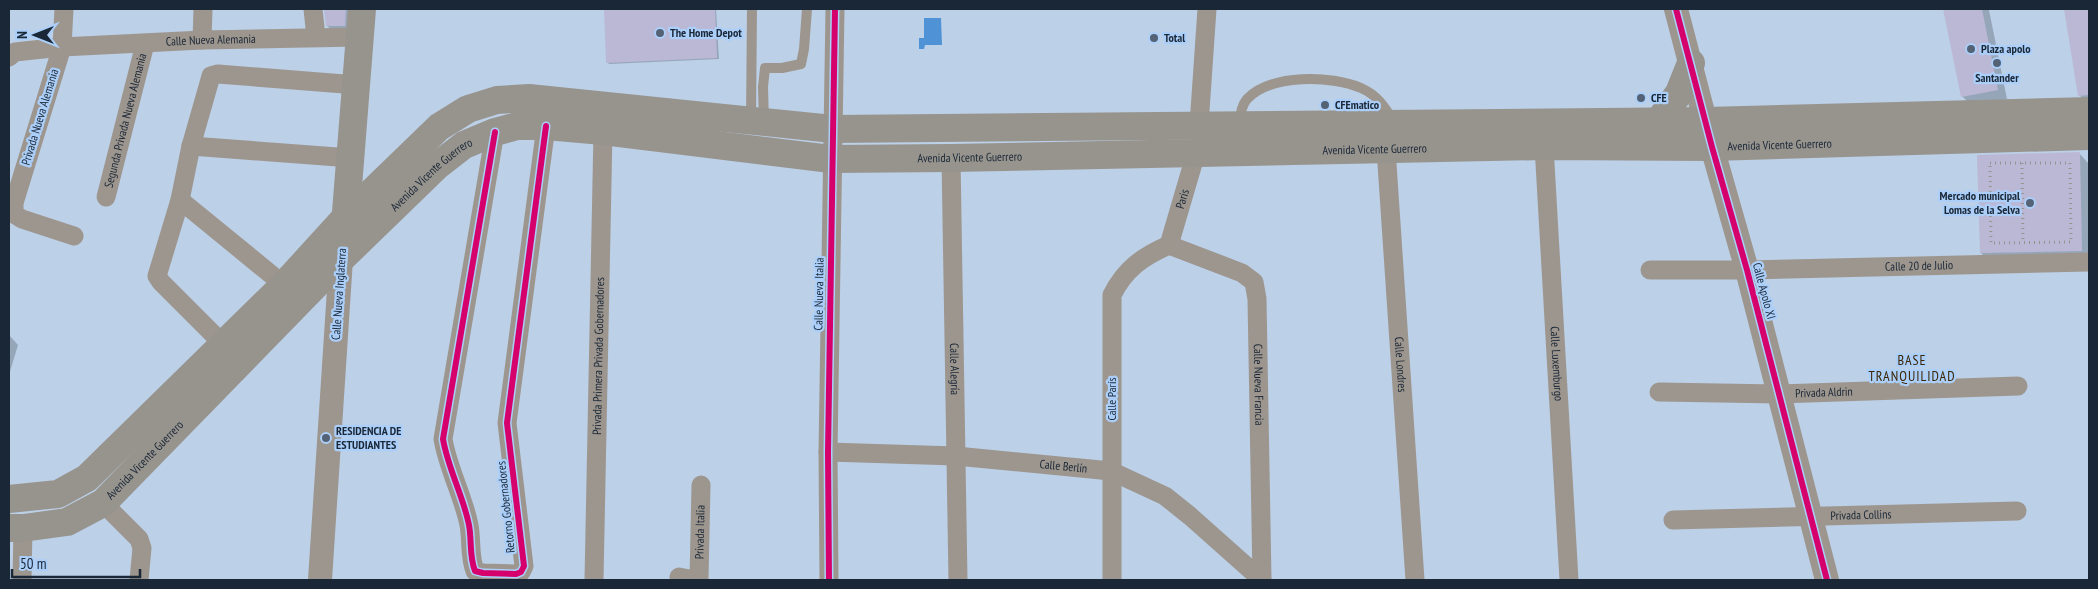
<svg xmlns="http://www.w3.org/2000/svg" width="2098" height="589" viewBox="0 0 2098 589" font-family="'PT Sans Narrow',sans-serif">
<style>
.water{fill:#5092d6}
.shadow{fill:#0003}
.building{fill:#bbb8d6}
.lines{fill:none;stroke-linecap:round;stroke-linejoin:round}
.path{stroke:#969491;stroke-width:3;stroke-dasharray:1 4;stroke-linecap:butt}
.service{stroke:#9d968e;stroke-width:10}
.minor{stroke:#9d968e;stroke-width:19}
.tertiary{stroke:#9d968e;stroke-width:24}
.secondary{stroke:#97948e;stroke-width:28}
.cycleway-casing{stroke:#abcff9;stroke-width:9}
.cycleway{stroke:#d6006c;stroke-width:6}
.poi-dot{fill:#536275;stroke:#abcff9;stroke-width:2}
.labels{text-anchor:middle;stroke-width:4.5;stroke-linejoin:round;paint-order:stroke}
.poi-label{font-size:12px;font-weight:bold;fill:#1a2737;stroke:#abcff9;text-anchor:start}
.street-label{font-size:12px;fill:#1a2737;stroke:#abcff9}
.neighbourhood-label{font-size:14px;letter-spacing:1px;fill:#3c2401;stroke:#abcff9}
</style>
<rect width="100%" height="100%" fill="#bcd0e8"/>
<path class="water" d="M 924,18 L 941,18 L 942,45 L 925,45 L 924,49 L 919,49 L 919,38 L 924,38 Z"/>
<g class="shadow">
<path d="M 325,9 L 352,9 L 349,30 L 332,30 L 327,26 Z"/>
<path d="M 605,9 L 716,9 L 719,59 L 609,64 L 607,62 Z"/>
<path d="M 1944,9 L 1998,9 L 1989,10 L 2007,99 L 1971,105 L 1962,96 Z"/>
<path d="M 2065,9 L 2089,9 L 2089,104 L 2079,95 Z"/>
<path d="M 2079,153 L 2088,163 L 2089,260 L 1990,262 L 1981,253 Z"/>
<path d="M 9,335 L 18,345 L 9,375 Z"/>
</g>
<g class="building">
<path d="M 324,9 L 346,9 L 345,26 L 326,26 Z"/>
<path d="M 604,9 L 715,9 L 717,58 L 606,63 Z"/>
<path d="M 1943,9 L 1982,9 L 1998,90 L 1961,97 Z"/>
<path d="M 2064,9 L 2089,9 L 2089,95 L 2078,96 Z"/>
<path d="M 2080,152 L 2082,251 L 1980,253 L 1977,155 Z"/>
</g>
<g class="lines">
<g class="path">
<path d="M 1990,163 L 2070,163 L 2071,242 L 1991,243 Z"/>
<path d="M 2022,163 L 2023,243"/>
</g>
<g class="service">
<path d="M 751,120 L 752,9"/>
<path d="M 764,122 L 763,87 L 765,68 L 782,68 L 801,64 L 804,49 L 807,9"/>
<path d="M 1240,124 C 1240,115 1241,106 1247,99 C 1271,74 1331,75 1361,88 C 1377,95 1384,106 1393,120"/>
</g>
<g class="minor">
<path d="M 64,9 L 62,47 L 14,203 L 14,214 L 22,219 L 74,236"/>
<path d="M 313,9 L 316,37"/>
<path d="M 202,40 L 203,9"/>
<path id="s1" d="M 9,57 L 15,52 L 62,47 L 202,40 L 360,37"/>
<path d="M 1199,125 L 1207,9"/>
<path d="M 495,132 L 443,439 C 448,469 463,495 469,525 C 472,541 469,556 475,571 L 483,573 L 516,574 L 521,572 L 524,566 L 507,423 L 546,126"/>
<path d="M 191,146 L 351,158"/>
<path id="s2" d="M 1544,146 L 1569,580"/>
<path id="s3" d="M 1386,149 L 1415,580"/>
<path id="s4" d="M 951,158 L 958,580"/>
<path id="s5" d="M 106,197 L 145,44"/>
<path d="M 180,200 L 284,285"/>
<path id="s6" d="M 1169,245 L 1242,273 L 1254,282 L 1257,299 L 1262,580"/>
<path id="s7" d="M 1169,245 L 1196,153"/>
<path id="s8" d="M 1650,270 L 1747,270 L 2089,262"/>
<path d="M 223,344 L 161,282 L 157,276 L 180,200 L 191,146 L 211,76 L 218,74 L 357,85"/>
<path id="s9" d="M 1659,392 L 1779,394 L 2018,386"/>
<path id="s10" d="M 828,452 L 956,456 L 1111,471 L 1165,496 L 1190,516 L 1262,580"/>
<path d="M 103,503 L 139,539 L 142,548 L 139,580"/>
<path id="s11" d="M 1673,520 L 2017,511"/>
<path d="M 679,577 L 695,580"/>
<path d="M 22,580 L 23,528"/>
<path id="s12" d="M 594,580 L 603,131"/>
<path id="s13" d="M 699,580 L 701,485"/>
<path d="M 829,580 L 828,452 L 835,9"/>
<path d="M 1112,580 L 1112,295 C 1125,269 1142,257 1169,245"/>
</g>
<g class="tertiary">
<path d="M 1676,9 L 1712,147 L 1747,270 L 1827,580"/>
<path d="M 320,580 L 341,259"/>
</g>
<g class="secondary">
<path d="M 1659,121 L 1679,93 L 1691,63"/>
<path d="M 345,225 L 362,9"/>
<path d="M 9,499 L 58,494 L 87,478 L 284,285 L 346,217 L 439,127 L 468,109 L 497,100 L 529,98 L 833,129 L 1706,121 L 2089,111"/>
<path id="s14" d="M 9,528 L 23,528 L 67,522 L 103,503 L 341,259 L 437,166 L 464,145 L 495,132 L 517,126 L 546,126 L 603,131 L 831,159 L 951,158 L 1544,146 L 1712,147 L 2089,136"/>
</g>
<defs>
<g id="cycleway">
<path d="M 1676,9 L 1712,147 L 1747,270 L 1827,580"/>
<path d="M 495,132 L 443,439 C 448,469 463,495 469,525 C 472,541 469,556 475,571 L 483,573 L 516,574 L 521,572 L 524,566 L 507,423 L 546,126"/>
<path d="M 829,580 L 828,452 L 835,9"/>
</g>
</defs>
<use href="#cycleway" class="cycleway-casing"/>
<use href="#cycleway" class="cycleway"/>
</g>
<g class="poi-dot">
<circle cx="660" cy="33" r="5"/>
<circle cx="1154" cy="38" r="5"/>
<circle cx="1971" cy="49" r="5"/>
<circle cx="1997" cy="63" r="5"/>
<circle cx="1641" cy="98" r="5"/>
<circle cx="1325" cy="105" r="5"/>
<circle cx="2030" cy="203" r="5"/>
<circle cx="326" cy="438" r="5"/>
</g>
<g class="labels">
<g class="poi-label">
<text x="670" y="37">The Home Depot</text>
<text x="1164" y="42">Total</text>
<text x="1981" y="53">Plaza apolo</text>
<text x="1997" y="82" text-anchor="middle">Santander</text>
<text x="1651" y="102">CFE</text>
<text x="1335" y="109">CFEmatico</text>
<text x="2020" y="200" text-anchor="end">Mercado municipal<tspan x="2020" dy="14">Lomas de la Selva</tspan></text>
<text x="336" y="435">RESIDENCIA DE<tspan x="336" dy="14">ESTUDIANTES</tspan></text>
</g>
<g class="street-label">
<text dy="4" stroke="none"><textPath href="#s1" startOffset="204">Calle Nueva Alemania</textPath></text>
<text transform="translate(40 117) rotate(-73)" y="4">Privada Nueva Alemania</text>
<text dy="4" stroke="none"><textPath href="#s5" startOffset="79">Segunda Privada Nueva Alemania</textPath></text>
<text dy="4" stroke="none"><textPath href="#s14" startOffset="1929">Avenida Vicente Guerrero</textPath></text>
<text dy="4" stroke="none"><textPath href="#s14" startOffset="1524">Avenida Vicente Guerrero</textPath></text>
<text dy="4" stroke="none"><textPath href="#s14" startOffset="1119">Avenida Vicente Guerrero</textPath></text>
<text dy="4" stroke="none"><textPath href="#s14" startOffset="564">Avenida Vicente Guerrero</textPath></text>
<text dy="4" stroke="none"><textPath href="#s7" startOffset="48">Paris</textPath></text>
<text dy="4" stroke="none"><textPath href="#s8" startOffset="269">Calle 20 de Julio</textPath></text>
<text transform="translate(1764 291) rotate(75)" y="4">Calle Apolo XI</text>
<text transform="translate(339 294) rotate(-86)" y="4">Calle Nueva Inglaterra</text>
<text transform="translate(819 294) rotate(-89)" y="4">Calle Nueva Italia</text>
<text dy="4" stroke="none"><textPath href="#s12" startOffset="224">Privada Primera Privada Gobernadores</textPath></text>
<text dy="4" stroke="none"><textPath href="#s2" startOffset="218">Calle Luxemburgo</textPath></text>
<text dy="4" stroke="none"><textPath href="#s3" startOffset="216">Calle Londres</textPath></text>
<text dy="4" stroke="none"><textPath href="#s4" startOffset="211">Calle Alegría</textPath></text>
<text dy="4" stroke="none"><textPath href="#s6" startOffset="196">Calle Nueva Francia</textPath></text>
<text dy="4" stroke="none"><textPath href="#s9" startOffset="165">Privada Aldrin</textPath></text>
<text transform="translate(1112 399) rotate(-90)" y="4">Calle París</text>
<text dy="4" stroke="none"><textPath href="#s14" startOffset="159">Avenida Vicente Guerrero</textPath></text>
<text dy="4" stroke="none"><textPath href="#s10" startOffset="236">Calle Berlín</textPath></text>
<text transform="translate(506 507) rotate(-96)" y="4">Retorno Gobernadores</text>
<text dy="4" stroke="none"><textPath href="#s11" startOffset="188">Privada Collins</textPath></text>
<text dy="4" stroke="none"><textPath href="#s13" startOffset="48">Privada Italia</textPath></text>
</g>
<g class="neighbourhood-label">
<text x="1912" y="365">BASE<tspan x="1912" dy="16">TRANQUILIDAD</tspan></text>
</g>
</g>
<rect width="2098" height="589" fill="none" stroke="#1a2737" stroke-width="20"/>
<g transform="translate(35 35) rotate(270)" stroke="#abcff9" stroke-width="4" paint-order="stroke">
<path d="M0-4L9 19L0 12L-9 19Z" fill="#1a2737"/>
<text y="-8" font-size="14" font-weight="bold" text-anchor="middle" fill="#1a2737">N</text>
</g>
<path d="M12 569v8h128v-8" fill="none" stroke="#1a2737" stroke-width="2.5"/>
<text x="20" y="569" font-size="15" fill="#1a2737" stroke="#abcff9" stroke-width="4" paint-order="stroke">50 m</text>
</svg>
